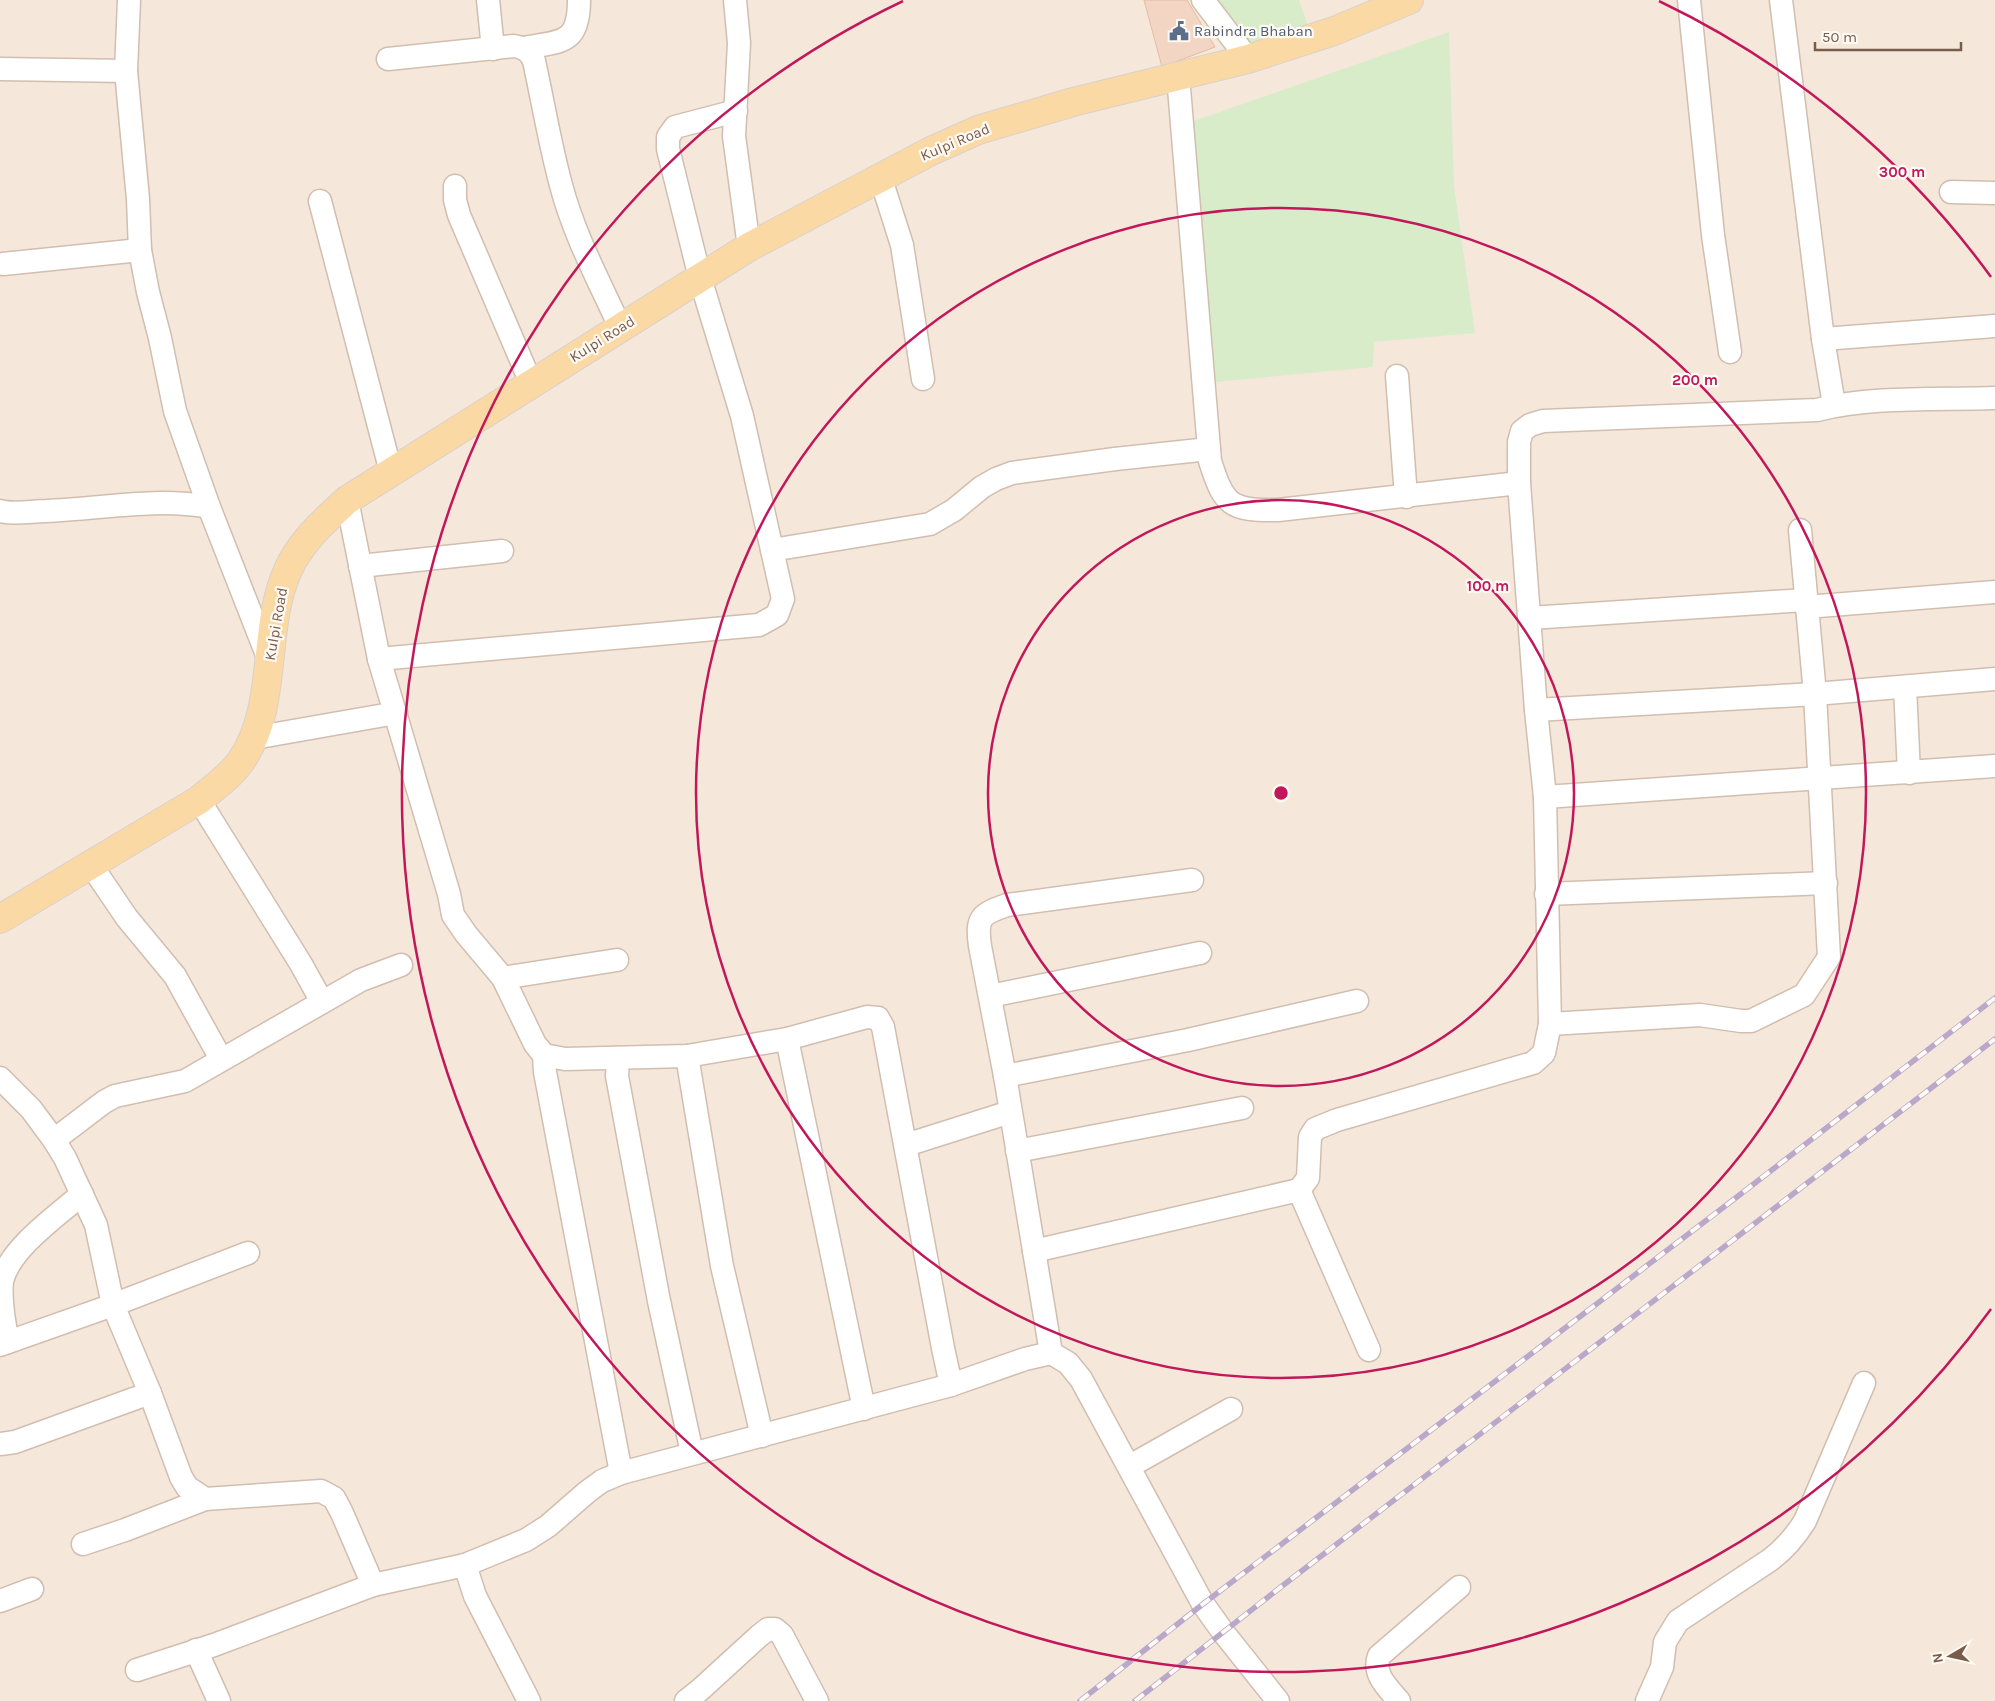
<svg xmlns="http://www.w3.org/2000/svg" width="1995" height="1701" viewBox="0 0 1995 1701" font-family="Karla,sans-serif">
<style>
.residential{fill:#f5e8da}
.green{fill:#d8ecc9}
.building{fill:#f3d5c3;stroke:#e6bba3}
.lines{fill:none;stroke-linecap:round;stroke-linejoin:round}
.minor-casing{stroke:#d1beb0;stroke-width:25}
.primary-casing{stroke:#dad1cd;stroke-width:30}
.minor{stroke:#fff;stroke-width:22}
.primary{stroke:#fbd9a5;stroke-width:28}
.rail-casing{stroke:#b9a8c9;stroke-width:5.5}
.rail{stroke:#fffaf3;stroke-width:4;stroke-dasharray:11;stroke-linecap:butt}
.ring{fill:none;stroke:#c2185b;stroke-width:2.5}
.labels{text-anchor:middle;stroke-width:4.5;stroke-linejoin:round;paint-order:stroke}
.service-label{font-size:15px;fill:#4e5e75;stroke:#fffaf3;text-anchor:start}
.street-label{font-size:15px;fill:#7a5c4d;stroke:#fffaf3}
.centre{fill:#c2185b;stroke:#fffaf3;stroke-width:2.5}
.ring-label{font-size:15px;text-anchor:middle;font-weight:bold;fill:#c2185b;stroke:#fffaf3;stroke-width:4.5;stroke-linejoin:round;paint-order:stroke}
</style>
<rect width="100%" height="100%" fill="#fdf6ec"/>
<rect class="residential" x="0" y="0" width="1995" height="1701"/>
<g class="green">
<path d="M 1213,0 L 1299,0 L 1311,34 L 1266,48 L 1241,44 Z"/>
<path d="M 1449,32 L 1454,186 L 1475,333 L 1374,342 L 1373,367 L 1206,383 L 1188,123 Z"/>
</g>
<path class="building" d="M 1144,0 L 1187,0 L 1215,47 L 1162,67 Z"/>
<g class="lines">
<defs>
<g id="minor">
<path d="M 129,0 L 126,71 L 138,199 L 140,250 L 148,292 L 160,338 L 175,411 L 209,507 L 269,660"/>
<path d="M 488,0 L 493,49"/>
<path d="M 735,0 L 739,43 L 734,136 L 749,247"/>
<path d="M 1203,0 L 1248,59"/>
<path d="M 1689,0 L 1713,235 L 1730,352"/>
<path d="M 1781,0 L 1823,339 L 1834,405"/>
<path d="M 524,48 C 561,41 579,45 579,0"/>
<path d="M 388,59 L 514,46 C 525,48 530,51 534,61 C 543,102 550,145 561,185 C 574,235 599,281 620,327"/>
<path d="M 0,69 L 126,71"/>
<path d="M 1178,76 L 1210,461 C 1224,505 1230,511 1278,510 L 1519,483"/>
<path d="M 880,176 L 902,245 L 923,379"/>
<path d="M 455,186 L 455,200 L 459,215 L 531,383"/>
<path d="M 1951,192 L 1995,193"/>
<path d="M 320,201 L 391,472"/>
<path d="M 3,264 L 140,250"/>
<path d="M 1823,339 L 1995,326"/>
<path d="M 1397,376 L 1406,497"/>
<path d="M 1995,398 C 1939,400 1871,396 1817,410 L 1543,421 L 1530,425 L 1522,431 L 1519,442 L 1519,483 L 1536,710 L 1815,694 L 1995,679"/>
<path d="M 347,500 L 379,659 L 449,894 L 453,915 L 466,934 L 503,978 L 535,1044 L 544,1055 L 565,1059 L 687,1056 L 787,1039 L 867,1017 L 878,1018 L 883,1027 L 943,1348 L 951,1385"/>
<path d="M 0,511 C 14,515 32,511 46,511 C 101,509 155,497 209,507"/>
<path d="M 772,550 L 930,524 L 954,510 L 982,487 L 996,479 L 1012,473 L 1115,459 L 1209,449"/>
<path d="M 360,566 L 502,551"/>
<path d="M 1806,607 L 1995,592"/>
<path d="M 1530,618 L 1805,600"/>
<path d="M 379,659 L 759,625 L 777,615 L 783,599 L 742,416 L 700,278 L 668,149 L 668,137 L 675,127 L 736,111"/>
<path d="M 1905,687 L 1909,773"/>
<path d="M 254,738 L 396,713"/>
<path d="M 1545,797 L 1995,766"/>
<path d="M 199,800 L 301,964 L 322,1002"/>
<path d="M 91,865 L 127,918 L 175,976 L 221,1059"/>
<path d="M 1546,894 L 1826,883"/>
<path d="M 503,978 L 617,960"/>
<path d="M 990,996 L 1200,953"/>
<path d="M 1550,1024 L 1700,1015 L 1741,1021 L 1751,1021 L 1804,995 L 1829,957 L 1815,694 L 1800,530"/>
<path d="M 787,1039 L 864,1409"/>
<path d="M 544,1055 L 545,1072 L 621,1473"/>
<path d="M 687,1056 L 722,1266 L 762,1436"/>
<path d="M 618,1058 L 617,1076 L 659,1301 L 692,1453"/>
<path d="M 1005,1076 L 1188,1040 L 1357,1001"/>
<path d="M 0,1078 L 31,1109 L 54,1140 L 65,1158 L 96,1225 L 113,1305 L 150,1393 L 181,1477 L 187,1487 L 205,1499 L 321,1491 L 334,1498 L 342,1513 L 373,1585 L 465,1565 L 475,1596 L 529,1701"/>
<path d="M 54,1140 L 104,1102 L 115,1096 L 185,1081 L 361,980 L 401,965"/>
<path d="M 906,1145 L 1010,1112"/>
<path d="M 1017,1151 L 1242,1108"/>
<path d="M 1299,1190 L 1369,1350"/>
<path d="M 1034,1251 L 1299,1190 L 1308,1178 L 1310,1137 L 1315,1129 L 1337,1120 L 1533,1063 L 1544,1053 L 1550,1024 L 1545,797 L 1536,710"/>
<path d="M 8,1342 C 4,1323 0,1300 2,1281 C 10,1248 57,1216 82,1194"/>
<path d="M 0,1345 L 113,1305 L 248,1253"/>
<path d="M 1051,1353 L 1005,1076 L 980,946 C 976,917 981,914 1007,905 L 1192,880"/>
<path d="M 0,1444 L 15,1442 L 150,1393"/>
<path d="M 1130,1466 L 1231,1409"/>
<path d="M 83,1544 L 125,1530 L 205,1499"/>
<path d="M 465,1565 L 526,1540 L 548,1526 L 587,1492 L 602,1481 L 621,1473 L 951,1385 L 1025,1359 L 1051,1353 L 1068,1363 L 1081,1379 L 1203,1604 L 1223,1632 L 1278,1701"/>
<path d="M 0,1601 L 32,1589"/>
<path d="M 196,1650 L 219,1701"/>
<path d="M 137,1670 L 214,1645 L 373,1585"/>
<path d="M 686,1701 L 701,1689 L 759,1636 L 768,1629 L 775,1629 L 782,1635 L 817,1701"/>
<path d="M 1399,1701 C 1388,1688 1372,1674 1379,1656 L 1459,1587"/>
<path d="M 1647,1701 L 1662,1667 L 1665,1642 L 1678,1621 L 1770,1560 C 1785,1549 1795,1537 1805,1521 L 1864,1383"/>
</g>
<path id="primary" d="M 0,919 L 199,800 C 213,788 230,777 241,761 C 279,707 261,629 288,570 C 301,541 324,521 347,500 L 749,247 L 931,151 L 978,130 L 1073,102 L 1248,59 L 1334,31 L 1409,0"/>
</defs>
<use href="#minor" class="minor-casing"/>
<use href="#primary" class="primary-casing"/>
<use href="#minor" class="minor"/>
<use href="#primary" class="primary"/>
<defs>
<g id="rail">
<path d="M 1080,1701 L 1203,1604 L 1733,1200 L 1995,998"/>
<path d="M 1135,1701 L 1286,1583 L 1995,1039"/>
</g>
</defs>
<use href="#rail" class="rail-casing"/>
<use href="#rail" class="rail"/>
</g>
<g class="ring">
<circle cx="1281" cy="793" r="293"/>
<circle cx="1281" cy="793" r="585"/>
<path d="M1991 1309A878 878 0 1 1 903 1M1659 1A878 878 0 0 1 1991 277"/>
</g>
<defs>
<symbol id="civic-bare" viewBox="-9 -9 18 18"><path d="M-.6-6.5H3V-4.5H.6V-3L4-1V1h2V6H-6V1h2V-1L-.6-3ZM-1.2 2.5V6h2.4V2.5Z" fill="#5c6f8a" stroke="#fffaf3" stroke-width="2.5" paint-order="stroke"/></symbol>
</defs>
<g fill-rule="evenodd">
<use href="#civic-bare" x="1165" y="17" width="28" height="28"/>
</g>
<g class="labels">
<g class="service-label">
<text x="1194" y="36">Rabindra Bhaban</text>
</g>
<g class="street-label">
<text transform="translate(955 142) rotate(-23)" y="5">Kulpi Road</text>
<text transform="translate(602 339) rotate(-32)" y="5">Kulpi Road</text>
<text transform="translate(276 624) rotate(-80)" y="5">Kulpi Road</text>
</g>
</g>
<circle cx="1281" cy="793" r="8" class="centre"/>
<g class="ring-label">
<text x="1902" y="177">300 m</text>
<text x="1695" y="385">200 m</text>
<text x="1488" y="591">100 m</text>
</g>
<g transform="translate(1950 1656) rotate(261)" stroke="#fffaf3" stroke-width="4" paint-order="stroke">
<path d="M0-4L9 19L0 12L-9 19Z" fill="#7a5c4d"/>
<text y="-8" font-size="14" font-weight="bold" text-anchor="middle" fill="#7a5c4d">N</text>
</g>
<path d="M1815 42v8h146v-8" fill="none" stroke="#7a5c4d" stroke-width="2.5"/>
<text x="1822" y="42" font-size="15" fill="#7a5c4d" stroke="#fffaf3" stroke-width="4" paint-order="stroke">50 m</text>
</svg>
